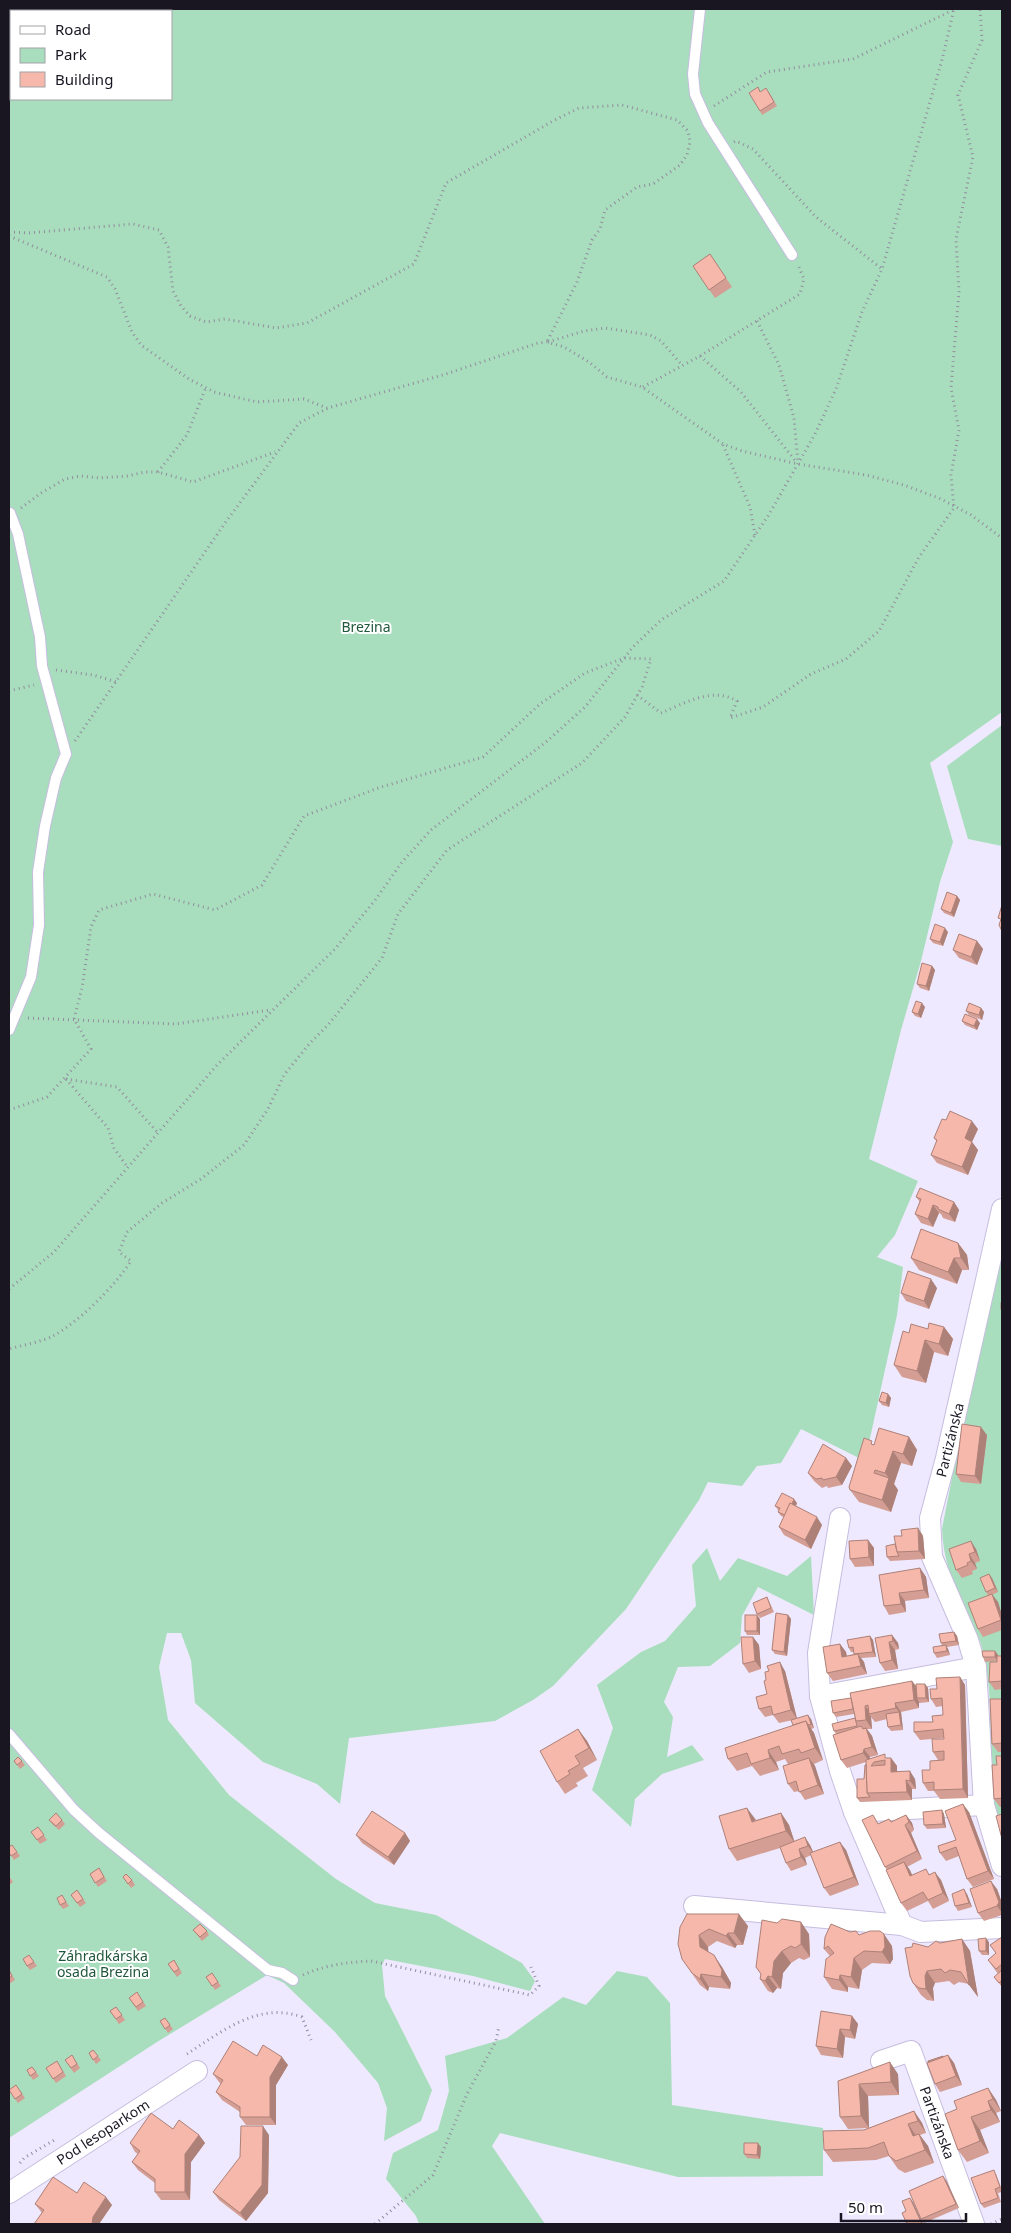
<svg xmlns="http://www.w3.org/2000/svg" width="1011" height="2233" viewBox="0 0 1011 2233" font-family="'Noto Sans',sans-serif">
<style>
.green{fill:#a8debd;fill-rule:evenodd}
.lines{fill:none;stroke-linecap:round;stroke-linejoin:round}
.service-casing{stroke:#c6bddf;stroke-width:12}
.minor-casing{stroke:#c6bddf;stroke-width:22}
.path{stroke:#928e9f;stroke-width:3;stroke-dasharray:1 4;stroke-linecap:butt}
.service{stroke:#fff;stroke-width:10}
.minor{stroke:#fff;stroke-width:20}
.wall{fill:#d49e94}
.shaded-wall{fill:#ad8178}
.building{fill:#f7b8ac;stroke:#ad8178;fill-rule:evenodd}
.labels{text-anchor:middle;stroke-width:4;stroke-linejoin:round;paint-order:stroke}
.park-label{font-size:14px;fill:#20573a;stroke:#fff}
.street-label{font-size:14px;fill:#191622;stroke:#fff}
</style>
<rect width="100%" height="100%" fill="#eee9fe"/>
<g class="green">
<path d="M 9,9 L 1002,9 L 1002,712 L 930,763 L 953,842 L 940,882 L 921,961 L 901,1030 L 869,1159 L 918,1181 L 895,1235 L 877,1257 L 903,1267 L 897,1315 L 865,1461 L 801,1429 L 781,1463 L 757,1466 L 742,1486 L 708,1482 L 699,1500 L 626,1609 L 553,1686 L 533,1700 L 495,1721 L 349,1738 L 340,1804 L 317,1784 L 263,1762 L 195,1703 L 191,1660 L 181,1633 L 167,1633 L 159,1667 L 168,1720 L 229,1795 L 336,1879 L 375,1903 L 436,1915 L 522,1963 L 535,1981 L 530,1991 L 473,1976 L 385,1959 L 382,1965 L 385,1996 L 432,2090 L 421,2121 L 384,2141 L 387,2108 L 378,2083 L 335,2032 L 284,1983 L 267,1975 L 157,2042 L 9,2138 ZM 11,11 L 171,11 L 171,99 L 11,99 Z"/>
<path d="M 1002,725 L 1002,846 L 968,839 L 947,766 Z"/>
<path d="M 1002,1252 L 1002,1845 C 982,1782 999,1712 982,1648 C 979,1636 971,1624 966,1613 C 953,1585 943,1559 942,1529 L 973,1370 Z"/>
<path d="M 707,1548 L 720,1581 L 738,1558 L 787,1576 L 811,1556 L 814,1615 L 758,1587 L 742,1616 L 740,1643 L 710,1666 L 678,1667 L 664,1702 L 673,1717 L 667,1757 L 692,1745 L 704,1760 L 662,1774 L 635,1799 L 631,1827 L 592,1790 L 613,1728 L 597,1685 L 641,1652 L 665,1641 L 696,1606 L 692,1565 Z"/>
<path d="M 617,1971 L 647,1977 L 670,2003 L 672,2105 L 823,2128 L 823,2176 L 678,2177 L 500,2133 L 492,2146 L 545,2224 L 419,2224 L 416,2216 L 386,2179 L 393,2153 L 438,2130 L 449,2091 L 445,2056 L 507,2038 L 563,1997 L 586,2005 Z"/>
</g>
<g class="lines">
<defs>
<g id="service">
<path d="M 700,9 L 693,74 L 695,94 L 708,123 L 792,255"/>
<path d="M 9,1030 L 31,977 L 39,925 L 38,872 L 45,826 L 56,778 L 66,754 L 42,666 L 40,637 L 18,534 L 10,513"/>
<path d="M 9,1734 L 74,1810 L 99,1833 L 268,1970 L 282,1973 L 293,1980"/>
</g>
<g id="minor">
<path d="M 1002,1209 L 946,1458 L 930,1518 L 932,1557 L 968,1640 L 976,1667 L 984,1805 L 1002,1866"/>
<path d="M 840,1518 L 818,1653 L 820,1696 L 840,1771 L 854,1812 L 902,1925"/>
<path d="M 820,1696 L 976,1667"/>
<path d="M 854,1812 L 984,1805"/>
<path d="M 694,1906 L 902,1925 L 921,1932 L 1002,1928"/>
<path id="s1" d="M 881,2061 L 911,2051 L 974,2224"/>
<path id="s2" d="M 9,2193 L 197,2071"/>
</g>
</defs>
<use href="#service" class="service-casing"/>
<use href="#minor" class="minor-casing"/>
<g class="path">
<path d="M 714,106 L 767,72 L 853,59 L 953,10"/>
<path d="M 734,142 L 736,141 L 753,149 L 816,217 L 882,269"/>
<path d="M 9,232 L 28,233 L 133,224 L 159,230 L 168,247 L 173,291 L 181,306 L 190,316 L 206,322 L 225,319 L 276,328 L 307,323 L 414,264 L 446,183 L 553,121 L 579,108 L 622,105 L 677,120 L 688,131 L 690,142 L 687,155 L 680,165 L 653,184 L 637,187 L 605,210 L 600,229 L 592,240 L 577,282 L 547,342"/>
<path d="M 9,236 L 107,277 L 115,289 L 132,332 L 141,345 L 189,379 L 214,392 L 257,402 L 304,399 L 327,408"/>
<path d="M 757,321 L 779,365 L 794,418 L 798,463"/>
<path d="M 548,342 L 584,331 L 605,328 L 650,335 L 661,341 L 682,365"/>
<path d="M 700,356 L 741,392 L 797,463"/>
<path d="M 643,387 L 700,356 L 800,294 L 804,279 L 798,265"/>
<path d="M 723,445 L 750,507 L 755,535"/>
<path d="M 158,472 L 187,435 L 206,387"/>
<path d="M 21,508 L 41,493 L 65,479 L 81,476 L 100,478 L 127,476 L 145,472 L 158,472 L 193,482 L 275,452"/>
<path d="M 56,670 L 93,675 L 117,682"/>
<path d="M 9,691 L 34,685"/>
<path d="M 637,695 L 661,713 C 683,704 713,686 737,701 L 730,718 L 763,707 L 811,674 L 846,659 L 879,631 L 919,557 L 954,508 L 951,475 L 959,430 L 951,388 L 959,292 L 956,239 L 973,157 L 958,95 L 982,40 L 980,9"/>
<path d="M 75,741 L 225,523 L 299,423 L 328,408 L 446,374 L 538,343 L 547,342 L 564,347 L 589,362 L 607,377 L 642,387 L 723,444 L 742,451 L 798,464 L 866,475 L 904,485 L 941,499 L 971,515 L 1002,538"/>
<path d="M 28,1018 L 176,1024 L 270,1010"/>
<path d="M 66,1079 L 117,1087 L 158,1133"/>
<path d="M 66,1079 L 108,1128 L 114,1148 L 128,1168"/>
<path d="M 9,1110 L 47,1097 L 91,1049 L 74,1019 L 82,988 L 91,927 L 99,910 L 153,894 L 215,910 L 262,885 L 304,816 L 381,787 L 483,757 L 540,704 L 585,673 L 624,658 L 651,659 L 642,687 L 625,717 L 582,763 L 447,850 L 398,914 L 382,958 L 328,1025 L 310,1043 L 284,1075 L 268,1109 L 244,1145 L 201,1179 L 162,1203 L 127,1232 L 119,1252 L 131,1261 C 115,1286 80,1321 53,1336 C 41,1342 23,1345 9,1349"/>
<path d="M 9,1289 L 54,1252 L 218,1064 L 335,949 L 376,899 L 402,862 L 431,830 L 546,742 L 585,707 L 633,647 L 661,620 L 724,581 L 768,516 L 815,434 L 836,389 L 862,312 L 882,269 L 942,60 L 954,9"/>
<path d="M 303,1975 C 325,1965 348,1962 371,1961 L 530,1995 L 539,1986 L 531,1967"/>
<path d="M 187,2054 C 221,2032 259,2001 302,2017 L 311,2040"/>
<path d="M 20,2163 L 24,2158 L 56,2139"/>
<path d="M 375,2224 L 433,2175 L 467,2094 L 496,2041 L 499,2026"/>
<path d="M 991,2224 L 1002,2219"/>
</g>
<use href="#service" class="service"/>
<use href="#minor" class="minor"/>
</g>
<g class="wall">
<path d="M 769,92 L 777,106 L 762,115 L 760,111 Z"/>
<path d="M 710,254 L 732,287 L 715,298 L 693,266 Z"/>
<path d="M 957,896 L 960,900 L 954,917 L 944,913 L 941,909 Z"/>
<path d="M 948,932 L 943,946 L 933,943 L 930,939 Z"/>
<path d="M 977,941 L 983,949 L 977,965 L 959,958 L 953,950 Z"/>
<path d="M 932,966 L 935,970 L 929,991 L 920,988 L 917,984 Z"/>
<path d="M 925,1007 L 921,1018 L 915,1016 L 912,1012 Z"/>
<path d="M 981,1008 L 984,1012 L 982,1020 L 969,1015 L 966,1011 Z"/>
<path d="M 962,1021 L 980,1023 L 977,1030 L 965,1025 Z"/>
<path d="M 946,1120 L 978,1129 L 972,1142 L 978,1150 L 968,1175 L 937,1163 L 931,1155 L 937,1142 L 934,1138 Z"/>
<path d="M 916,1197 L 954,1202 L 959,1210 L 955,1222 L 943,1218 L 941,1214 L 939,1213 L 933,1227 L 921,1223 L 915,1214 L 920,1202 Z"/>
<path d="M 958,1243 L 967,1255 L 969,1270 L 962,1270 L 957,1284 L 919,1270 L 911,1258 Z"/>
<path d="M 937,1288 L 929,1309 L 906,1301 L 901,1293 Z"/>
<path d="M 944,1327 L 953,1339 L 948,1356 L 934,1352 L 926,1383 L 902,1377 L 894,1365 L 909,1333 L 928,1329 Z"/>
<path d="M 888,1394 L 891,1398 L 889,1407 L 882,1405 L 879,1401 Z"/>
<path d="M 987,1435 L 981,1484 L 961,1482 L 956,1474 Z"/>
<path d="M 909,1437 L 917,1450 L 912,1466 L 901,1463 L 894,1484 L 898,1490 L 891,1512 L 859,1502 L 850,1490 L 874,1444 Z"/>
<path d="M 846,1458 L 852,1466 L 842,1485 L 828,1488 L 827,1486 L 822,1488 L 814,1481 L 808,1473 Z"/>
<path d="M 797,1503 L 796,1506 L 822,1525 L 811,1549 L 784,1535 L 779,1527 L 784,1517 L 781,1516 L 778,1512 L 779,1511 L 775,1506 Z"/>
<path d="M 918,1528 L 923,1536 L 925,1559 L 890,1561 L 887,1557 L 902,1536 Z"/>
<path d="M 868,1540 L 874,1548 L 874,1566 L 855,1567 L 850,1559 Z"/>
<path d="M 949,1549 L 976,1549 L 980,1561 L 975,1563 L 977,1569 L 972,1571 L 973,1574 L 962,1578 L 956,1570 Z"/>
<path d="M 920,1568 L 926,1577 L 929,1598 L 905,1601 L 906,1612 L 889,1615 L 884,1606 Z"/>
<path d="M 992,1578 L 998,1592 L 992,1595 L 998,1602 L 1002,1615 L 1002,1630 L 983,1637 L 978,1629 L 988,1595 L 986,1592 Z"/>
<path d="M 767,1597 L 769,1601 L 774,1612 L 760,1618 L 757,1614 Z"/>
<path d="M 788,1615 L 791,1619 L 787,1656 L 775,1654 L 772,1650 Z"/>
<path d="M 760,1619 L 760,1635 L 747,1635 L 745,1631 Z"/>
<path d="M 954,1632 L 957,1636 L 959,1645 L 947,1647 L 948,1649 L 950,1655 L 937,1658 L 934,1653 L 942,1645 L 941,1643 Z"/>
<path d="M 892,1635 L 898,1643 L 899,1649 L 895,1650 L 898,1669 L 885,1671 L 880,1663 Z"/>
<path d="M 870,1636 L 873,1640 L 876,1657 L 861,1658 L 864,1662 L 867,1674 L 833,1681 L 827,1673 L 840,1644 L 846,1652 L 847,1656 L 854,1654 L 854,1652 L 851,1652 L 849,1648 Z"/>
<path d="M 753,1637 L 759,1645 L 761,1669 L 749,1673 L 743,1664 Z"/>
<path d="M 995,1651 L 998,1655 L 998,1656 L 1002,1656 L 1002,1689 L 995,1690 L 989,1682 L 997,1661 L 985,1662 L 983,1657 Z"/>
<path d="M 785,1671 L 797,1718 L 811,1719 L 814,1728 L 811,1729 L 814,1733 L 823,1760 L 814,1764 L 815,1766 L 824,1794 L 805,1800 L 799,1791 L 794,1792 L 788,1784 L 788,1764 L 785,1759 L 776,1762 L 779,1770 L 760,1776 L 752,1766 L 737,1771 L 728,1759 L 793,1725 L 793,1720 L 779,1723 L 773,1715 L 765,1717 L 759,1709 L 767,1694 L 766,1680 Z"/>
<path d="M 960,1677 L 965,1685 L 968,1798 L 940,1799 L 934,1791 L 928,1791 L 923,1783 L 930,1770 L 944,1760 L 938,1760 L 933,1752 L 944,1739 L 944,1738 L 920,1740 L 914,1732 L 943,1715 L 943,1706 L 936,1707 L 931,1699 L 937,1689 Z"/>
<path d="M 912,1681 L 916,1686 L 925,1684 L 928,1688 L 929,1702 L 919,1703 L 919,1702 L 919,1708 L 901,1712 L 903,1730 L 891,1731 L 888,1727 L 887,1719 L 875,1722 L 871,1717 L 872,1729 L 867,1729 L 872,1736 L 878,1755 L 870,1757 L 870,1759 L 891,1758 L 897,1766 L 897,1771 L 915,1779 L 916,1789 L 912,1789 L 912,1800 L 860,1802 L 857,1798 L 864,1779 L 866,1762 L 847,1768 L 841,1760 L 836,1734 L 834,1731 L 855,1718 L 854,1714 L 836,1717 L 833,1713 L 851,1698 Z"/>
<path d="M 1002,1699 L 1002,1752 L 998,1752 L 992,1744 Z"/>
<path d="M 578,1729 L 587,1741 L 597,1760 L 583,1768 L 588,1776 L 576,1783 L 578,1786 L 565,1794 L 557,1782 Z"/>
<path d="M 1002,1756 L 1002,1807 L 1000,1807 L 994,1799 L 997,1765 Z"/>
<path d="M 14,1761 L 22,1761 L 25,1765 L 20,1769 Z"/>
<path d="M 942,1810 L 944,1814 L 946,1828 L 927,1829 L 924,1825 Z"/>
<path d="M 969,1812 L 994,1879 L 973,1887 L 967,1879 L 959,1856 L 946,1861 L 940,1853 L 956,1840 Z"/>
<path d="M 781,1813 L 789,1825 L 794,1841 L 810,1845 L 813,1852 L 846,1850 L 859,1885 L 830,1896 L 824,1888 L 811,1855 L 805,1858 L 807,1865 L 791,1871 L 786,1863 L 780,1848 L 737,1861 L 729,1849 L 756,1820 Z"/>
<path d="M 906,1815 L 912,1823 L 914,1830 L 911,1833 L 922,1859 L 907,1867 L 912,1875 L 930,1874 L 941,1880 L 949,1901 L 933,1909 L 928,1901 L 907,1911 L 901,1903 L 887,1870 L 885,1867 L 880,1823 L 889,1819 L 892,1822 Z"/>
<path d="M 49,1820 L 62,1820 L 65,1824 L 59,1830 L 52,1824 Z"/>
<path d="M 38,1827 L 47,1840 L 40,1844 L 31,1832 Z"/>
<path d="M 405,1833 L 410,1841 L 394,1865 L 362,1843 L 356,1835 Z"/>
<path d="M 12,1845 L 20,1856 L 14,1860 L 9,1852 Z"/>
<path d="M 99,1868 L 107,1881 L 98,1887 L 90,1874 Z"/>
<path d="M 9,1876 L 13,1882 L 9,1885 Z"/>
<path d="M 123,1877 L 132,1880 L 135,1885 L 131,1888 Z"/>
<path d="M 997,1889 L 1002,1903 L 1002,1915 L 984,1921 L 978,1913 Z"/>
<path d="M 77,1890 L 86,1903 L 80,1907 L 71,1895 Z"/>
<path d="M 967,1894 L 972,1907 L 958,1911 L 955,1906 Z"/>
<path d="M 65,1900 L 69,1906 L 63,1909 L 60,1905 Z"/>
<path d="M 748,1926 L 743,1945 L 737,1945 L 735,1948 L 717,1941 L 708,1947 L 708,1952 L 722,1967 L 731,1983 L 730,1989 L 709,1987 L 708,1991 L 700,1985 L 682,1959 L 680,1927 Z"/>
<path d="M 193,1930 L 207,1931 L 209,1935 L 202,1941 Z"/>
<path d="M 809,1934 L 810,1957 L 804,1960 L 799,1958 L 791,1963 L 783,1973 L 781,1989 L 777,1988 L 773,1993 L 768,1991 L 760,1979 L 761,1974 L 756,1967 Z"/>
<path d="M 859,1935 L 892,1946 L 893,1959 L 890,1964 L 872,1963 L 862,1970 L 859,1989 L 848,1987 L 848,1992 L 832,1989 L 824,1977 L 830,1956 L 824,1949 L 825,1937 Z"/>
<path d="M 1002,1937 L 1002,1987 L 994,1977 L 998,1974 L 988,1960 L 996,1953 L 990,1945 Z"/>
<path d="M 962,1939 L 970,1951 L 978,1997 L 969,1984 L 959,1982 L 954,1985 L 949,1981 L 935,1983 L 933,1988 L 934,2001 L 927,2000 L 921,1995 L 913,1983 L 928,1947 L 940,1943 Z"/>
<path d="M 989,1942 L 989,1955 L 982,1955 L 979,1951 Z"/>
<path d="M 29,1955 L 37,1966 L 30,1970 L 27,1966 Z"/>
<path d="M 174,1960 L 182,1973 L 177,1977 L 168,1964 Z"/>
<path d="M 9,1970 L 15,1980 L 9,1984 Z"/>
<path d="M 212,1973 L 221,1986 L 215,1990 L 206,1977 Z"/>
<path d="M 137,1992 L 146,2006 L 138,2011 L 129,1998 Z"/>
<path d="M 116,2007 L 125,2020 L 119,2024 L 110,2011 Z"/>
<path d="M 852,2016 L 858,2024 L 855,2039 L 845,2037 L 843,2058 L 821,2055 L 816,2046 Z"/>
<path d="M 165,2018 L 173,2029 L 168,2033 L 160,2021 Z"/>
<path d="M 93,2050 L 101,2060 L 96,2064 L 89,2053 Z"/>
<path d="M 72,2055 L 80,2068 L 74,2073 L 65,2060 Z"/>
<path d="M 948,2055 L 954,2063 L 962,2085 L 940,2092 L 935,2084 L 944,2057 Z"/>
<path d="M 257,2056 L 288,2065 L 276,2085 L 276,2125 L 246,2125 L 240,2117 L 240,2112 L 222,2100 L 216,2092 L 221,2084 L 219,2082 L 213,2074 Z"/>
<path d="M 57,2061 L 66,2076 L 56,2083 L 46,2068 Z"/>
<path d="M 32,2067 L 39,2076 L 33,2080 L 27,2070 Z"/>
<path d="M 898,2074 L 899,2095 L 868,2096 L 869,2128 L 914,2111 L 922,2123 L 926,2133 L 920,2135 L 928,2146 L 934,2163 L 905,2173 L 898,2169 L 889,2156 L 876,2160 L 833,2162 L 824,2150 L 868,2128 L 848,2129 L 840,2117 L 838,2081 Z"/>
<path d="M 16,2085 L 25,2098 L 18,2103 L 9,2090 Z"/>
<path d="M 988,2088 L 996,2100 L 1001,2111 L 996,2113 L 1000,2122 L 980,2130 L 989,2153 L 967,2162 L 958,2150 L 957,2109 Z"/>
<path d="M 173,2129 L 199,2135 L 205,2143 L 191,2162 L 190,2200 L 161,2200 L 155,2192 L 155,2183 L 138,2170 L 132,2162 L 138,2154 L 135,2152 L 130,2143 Z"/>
<path d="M 269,2135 L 268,2193 L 246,2221 L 219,2200 L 213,2192 Z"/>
<path d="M 761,2147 L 760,2159 L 747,2158 L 744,2154 Z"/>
<path d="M 996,2174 L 1002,2190 L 1002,2192 L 998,2193 L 1001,2202 L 984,2208 L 981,2204 Z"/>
<path d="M 946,2180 L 959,2208 L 924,2223 L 921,2219 Z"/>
<path d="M 77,2193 L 112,2205 L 99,2224 L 34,2224 L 42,2213 L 35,2204 Z"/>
</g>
<g class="shaded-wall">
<path d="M 957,896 L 960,900 L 954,917 L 951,913 Z"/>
<path d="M 945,928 L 948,932 L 943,946 L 940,942 Z"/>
<path d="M 977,941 L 983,949 L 977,965 L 971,957 Z"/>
<path d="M 932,966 L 935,970 L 929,991 L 926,986 Z"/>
<path d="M 922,1003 L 925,1007 L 921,1018 L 918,1014 Z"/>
<path d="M 981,1008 L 984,1012 L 982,1020 L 979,1015 Z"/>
<path d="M 977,1019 L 980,1023 L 977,1030 L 974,1026 Z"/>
<path d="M 972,1121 L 978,1129 L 970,1146 L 965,1138 Z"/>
<path d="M 972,1142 L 978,1150 L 968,1175 L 962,1167 Z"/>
<path d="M 954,1202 L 959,1210 L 955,1222 L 949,1214 Z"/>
<path d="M 933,1205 L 939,1213 L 933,1227 L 928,1219 Z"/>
<path d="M 958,1243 L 967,1255 L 969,1270 L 961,1258 Z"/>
<path d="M 954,1258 L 962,1270 L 957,1284 L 948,1272 Z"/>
<path d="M 931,1279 L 937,1288 L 929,1309 L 924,1301 Z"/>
<path d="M 944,1327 L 953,1339 L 948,1356 L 939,1344 Z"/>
<path d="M 925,1340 L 934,1352 L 926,1383 L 917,1371 Z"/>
<path d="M 888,1394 L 891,1398 L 889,1407 L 886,1403 Z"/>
<path d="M 981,1427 L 987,1435 L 981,1484 L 975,1476 Z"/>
<path d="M 909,1437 L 917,1450 L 912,1466 L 903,1454 Z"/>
<path d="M 893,1451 L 901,1463 L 894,1484 L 898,1490 L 891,1512 L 882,1500 L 889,1478 L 885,1473 Z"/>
<path d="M 846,1458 L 852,1466 L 842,1485 L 836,1477 Z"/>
<path d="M 794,1499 L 797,1503 L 789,1520 L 786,1516 Z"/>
<path d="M 817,1517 L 822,1525 L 811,1549 L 805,1540 Z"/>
<path d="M 918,1528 L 923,1536 L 925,1559 L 919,1551 Z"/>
<path d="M 868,1540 L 874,1548 L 874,1566 L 869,1557 Z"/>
<path d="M 971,1541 L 976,1549 L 980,1561 L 975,1552 Z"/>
<path d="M 969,1554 L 975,1563 L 977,1569 L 971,1561 Z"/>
<path d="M 920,1568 L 926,1577 L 929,1598 L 924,1590 Z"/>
<path d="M 989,1574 L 992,1578 L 998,1592 L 995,1588 Z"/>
<path d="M 899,1593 L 905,1601 L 906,1612 L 901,1604 Z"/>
<path d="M 992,1594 L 998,1602 L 1002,1615 L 1002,1622 Z"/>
<path d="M 757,1615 L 760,1619 L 760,1635 L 757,1631 Z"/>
<path d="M 788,1615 L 791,1619 L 787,1656 L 784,1652 Z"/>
<path d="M 954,1632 L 957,1636 L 959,1645 L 956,1641 Z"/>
<path d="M 892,1635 L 898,1643 L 899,1649 L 893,1641 Z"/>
<path d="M 870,1636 L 873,1640 L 876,1657 L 873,1652 Z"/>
<path d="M 753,1637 L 759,1645 L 761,1669 L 755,1661 Z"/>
<path d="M 889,1642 L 895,1650 L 898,1669 L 892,1660 Z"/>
<path d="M 840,1644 L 846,1652 L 848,1665 L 842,1657 Z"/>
<path d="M 946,1645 L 948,1649 L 950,1655 L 947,1651 Z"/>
<path d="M 995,1651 L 998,1655 L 998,1661 L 995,1657 Z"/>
<path d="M 858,1654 L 864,1662 L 867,1674 L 861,1666 Z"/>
<path d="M 780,1662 L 785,1671 L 797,1719 L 791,1710 Z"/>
<path d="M 960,1677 L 965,1685 L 968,1798 L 963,1789 Z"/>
<path d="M 912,1681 L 918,1689 L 917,1698 L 919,1702 L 919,1708 L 914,1700 Z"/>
<path d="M 925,1684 L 928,1688 L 929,1702 L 926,1698 Z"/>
<path d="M 895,1703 L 901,1712 L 903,1730 L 901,1725 L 899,1712 L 896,1708 Z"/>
<path d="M 865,1706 L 871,1713 L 869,1714 L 871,1717 L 872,1729 L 866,1720 Z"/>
<path d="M 808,1715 L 811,1719 L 814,1728 L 811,1724 Z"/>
<path d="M 806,1721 L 814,1733 L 823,1760 L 815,1748 Z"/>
<path d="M 866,1728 L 872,1736 L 878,1755 L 872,1747 Z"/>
<path d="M 578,1729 L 587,1741 L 597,1760 L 589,1748 Z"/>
<path d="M 864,1749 L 870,1757 L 869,1761 L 863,1753 Z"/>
<path d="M 768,1750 L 776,1762 L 779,1770 L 770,1758 Z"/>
<path d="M 809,1758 L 815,1766 L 824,1794 L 818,1785 Z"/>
<path d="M 891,1758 L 897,1766 L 897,1780 L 891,1772 Z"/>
<path d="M 910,1771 L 915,1779 L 916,1789 L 910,1781 Z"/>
<path d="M 906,1780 L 912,1789 L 912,1800 L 907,1792 Z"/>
<path d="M 963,1804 L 969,1812 L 994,1879 L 988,1871 Z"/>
<path d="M 747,1808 L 756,1820 L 752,1822 Z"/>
<path d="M 942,1810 L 944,1814 L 946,1828 L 943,1824 Z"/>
<path d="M 781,1813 L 789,1825 L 795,1843 L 786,1831 Z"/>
<path d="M 906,1815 L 912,1823 L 914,1830 L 909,1822 Z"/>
<path d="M 905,1825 L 911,1833 L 922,1859 L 917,1851 Z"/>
<path d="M 405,1833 L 410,1841 L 394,1865 L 388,1857 Z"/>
<path d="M 805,1837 L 810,1845 L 814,1854 L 808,1846 Z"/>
<path d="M 840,1842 L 846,1850 L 859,1885 L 854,1877 Z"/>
<path d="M 799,1849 L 805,1858 L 807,1865 L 801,1857 Z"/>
<path d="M 904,1862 L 910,1870 L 916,1884 L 910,1876 Z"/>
<path d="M 935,1872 L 941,1880 L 949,1901 L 943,1893 Z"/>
<path d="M 991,1881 L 997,1889 L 1002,1903 L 1002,1913 L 997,1906 Z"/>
<path d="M 964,1889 L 967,1894 L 972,1907 L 969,1903 Z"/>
<path d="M 739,1914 L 748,1926 L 743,1945 L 734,1933 Z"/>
<path d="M 801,1922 L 809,1934 L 810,1957 L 801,1944 Z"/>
<path d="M 728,1933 L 737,1945 L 735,1948 L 726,1936 Z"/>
<path d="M 884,1934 L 892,1946 L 893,1959 L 890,1964 L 882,1952 Z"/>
<path d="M 699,1935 L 708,1947 L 709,1959 L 700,1947 Z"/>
<path d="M 986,1938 L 989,1942 L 989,1955 L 986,1951 Z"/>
<path d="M 962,1939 L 970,1951 L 978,1997 L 969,1985 Z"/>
<path d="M 782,1951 L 791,1963 L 783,1973 L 781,1989 L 772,1977 L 774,1961 Z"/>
<path d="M 714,1955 L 722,1967 L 731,1983 L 730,1989 L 721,1977 Z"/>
<path d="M 854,1958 L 862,1970 L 859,1989 L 851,1977 Z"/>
<path d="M 927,1971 L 935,1983 L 933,1988 L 934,2001 L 926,1989 L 925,1976 Z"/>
<path d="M 701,1974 L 709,1987 L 708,1991 L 700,1979 Z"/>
<path d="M 840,1975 L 848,1987 L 848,1992 L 839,1980 Z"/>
<path d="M 768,1976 L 777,1988 L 773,1993 L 765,1981 Z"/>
<path d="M 852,2016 L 858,2024 L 855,2039 L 850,2030 Z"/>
<path d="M 840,2029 L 845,2037 L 843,2058 L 837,2049 Z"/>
<path d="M 948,2055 L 954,2063 L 962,2085 L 956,2076 Z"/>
<path d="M 282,2057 L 288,2065 L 276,2085 L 276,2125 L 270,2117 L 270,2077 Z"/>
<path d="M 890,2062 L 898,2074 L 899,2095 L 891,2082 Z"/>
<path d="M 859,2084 L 868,2096 L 869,2128 L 861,2116 Z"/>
<path d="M 988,2088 L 996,2100 L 1001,2111 L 993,2099 Z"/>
<path d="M 988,2101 L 996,2113 L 1000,2122 L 991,2110 Z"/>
<path d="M 914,2111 L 922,2123 L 926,2133 L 918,2121 Z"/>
<path d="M 971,2117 L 980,2130 L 989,2153 L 980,2141 Z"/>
<path d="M 908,2124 L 917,2137 L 913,2136 Z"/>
<path d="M 263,2126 L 269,2135 L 268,2193 L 246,2221 L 240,2213 Z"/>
<path d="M 919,2134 L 928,2146 L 934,2163 L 925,2150 Z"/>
<path d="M 199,2135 L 205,2143 L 191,2162 L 190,2200 L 185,2192 L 185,2154 Z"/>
<path d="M 758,2143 L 761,2147 L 760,2159 L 757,2155 Z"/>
<path d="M 943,2176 L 946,2180 L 959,2208 L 956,2204 Z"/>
<path d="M 106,2197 L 112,2205 L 99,2224 L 92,2224 L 93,2217 Z"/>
<path d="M 910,2198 L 913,2202 L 923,2224 L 922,2224 Z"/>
</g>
<g class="building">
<path d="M 758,87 L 760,92 L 766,88 L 774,102 L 760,111 L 749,93 Z"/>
<path d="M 710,254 L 726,278 L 709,290 L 693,266 Z"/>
<path d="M 947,892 L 957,896 L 951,913 L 941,909 Z"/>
<path d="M 1002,905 L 1002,931 L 999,925 L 1001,919 L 998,918 Z"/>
<path d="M 935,924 L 945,928 L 940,942 L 930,939 Z"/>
<path d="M 959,934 L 977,941 L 971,957 L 953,950 Z"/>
<path d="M 922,963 L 932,966 L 926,986 L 917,984 Z"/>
<path d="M 916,1001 L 922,1003 L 918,1014 L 912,1012 Z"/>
<path d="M 969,1003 L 981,1008 L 979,1015 L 966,1011 Z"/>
<path d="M 965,1014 L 977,1019 L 974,1026 L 962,1021 Z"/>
<path d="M 950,1111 L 972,1121 L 965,1138 L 972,1142 L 962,1167 L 931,1155 L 937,1140 L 934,1138 L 942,1119 L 946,1120 Z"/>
<path d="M 920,1188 L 954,1202 L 949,1214 L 938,1209 L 938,1207 L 933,1205 L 928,1219 L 915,1214 L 921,1199 L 916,1197 Z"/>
<path d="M 921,1229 L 958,1243 L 961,1258 L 954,1258 L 948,1272 L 911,1258 Z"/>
<path d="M 908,1271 L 931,1279 L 924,1301 L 901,1293 Z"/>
<rect x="1001" y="1303" width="1" height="6"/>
<path d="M 929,1323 L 944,1327 L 939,1344 L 925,1340 L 917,1371 L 894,1365 L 903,1331 L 909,1333 L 911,1324 L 928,1329 Z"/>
<path d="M 882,1392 L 888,1394 L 886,1403 L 879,1401 Z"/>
<path d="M 962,1424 L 981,1427 L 975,1476 L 956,1474 Z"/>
<path d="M 879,1428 L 909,1437 L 903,1454 L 893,1451 L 885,1473 L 875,1470 L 874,1473 L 889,1478 L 882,1500 L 850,1490 L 849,1487 L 864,1438 L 872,1441 L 871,1444 L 874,1445 Z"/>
<path d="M 823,1444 L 846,1458 L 836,1477 L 823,1480 L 822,1478 L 816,1479 L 808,1473 Z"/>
<path d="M 782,1493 L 794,1499 L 792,1504 L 790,1503 L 785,1515 L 778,1512 L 780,1508 L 775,1506 Z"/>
<path d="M 790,1503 L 817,1517 L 805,1540 L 779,1527 Z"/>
<path d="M 918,1528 L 919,1551 L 897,1552 L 894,1536 L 902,1536 L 901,1530 Z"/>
<path d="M 868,1540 L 869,1557 L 850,1559 L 849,1541 Z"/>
<path d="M 971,1541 L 975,1552 L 969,1554 L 971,1561 L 967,1563 L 968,1565 L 956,1570 L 949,1549 Z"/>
<path d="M 895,1544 L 897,1552 L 899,1556 L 887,1557 L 886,1546 Z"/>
<path d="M 920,1568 L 924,1590 L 899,1593 L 901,1604 L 884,1606 L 879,1575 Z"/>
<path d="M 989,1574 L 995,1588 L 986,1592 L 980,1578 Z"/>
<path d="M 992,1594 L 1001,1620 L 978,1629 L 968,1603 Z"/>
<path d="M 767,1597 L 771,1608 L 757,1614 L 753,1603 Z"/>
<path d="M 776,1613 L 788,1615 L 784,1652 L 772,1650 Z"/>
<rect x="745" y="1615" width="12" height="16"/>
<path d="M 954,1632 L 956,1641 L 941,1643 L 939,1634 Z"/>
<path d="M 892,1635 L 893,1641 L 889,1642 L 892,1660 L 880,1663 L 875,1638 Z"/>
<path d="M 870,1636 L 873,1652 L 854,1654 L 853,1647 L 849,1648 L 847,1640 Z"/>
<path d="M 741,1637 L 753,1637 L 755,1661 L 743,1664 Z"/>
<path d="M 840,1644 L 842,1657 L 858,1654 L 861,1666 L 827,1673 L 823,1647 Z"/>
<path d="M 946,1645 L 947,1651 L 934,1653 L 933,1647 Z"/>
<path d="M 982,1651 L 995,1651 L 995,1657 L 983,1657 Z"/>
<path d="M 997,1656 L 1002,1656 L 1002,1681 L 989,1682 L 990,1662 L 997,1662 Z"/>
<path d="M 780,1662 L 791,1710 L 773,1715 L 771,1706 L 759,1709 L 756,1697 L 767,1694 L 764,1681 L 766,1680 L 765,1672 L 769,1671 L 767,1666 Z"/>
<path d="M 960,1677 L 963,1789 L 934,1790 L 934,1782 L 923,1783 L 922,1770 L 930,1770 L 930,1761 L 944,1760 L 944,1751 L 933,1752 L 932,1739 L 944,1739 L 943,1729 L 914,1732 L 914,1722 L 933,1722 L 932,1716 L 943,1715 L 942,1698 L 931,1699 L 930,1689 L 937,1689 L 936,1678 Z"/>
<path d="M 912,1681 L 914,1700 L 895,1703 L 896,1708 L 869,1714 L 868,1705 L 865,1706 L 866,1720 L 856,1721 L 850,1693 Z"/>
<path d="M 916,1684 L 925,1684 L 926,1698 L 917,1698 Z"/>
<path d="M 851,1698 L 853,1709 L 833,1713 L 831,1701 Z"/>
<path d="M 990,1699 L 1002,1699 L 1002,1743 L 992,1744 Z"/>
<path d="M 899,1712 L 901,1725 L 888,1727 L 886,1714 Z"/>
<path d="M 808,1715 L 811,1724 L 808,1725 L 806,1721 L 793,1725 L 791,1720 Z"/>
<path d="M 855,1718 L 857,1726 L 834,1731 L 832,1724 Z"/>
<path d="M 806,1721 L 815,1748 L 801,1753 L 799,1749 L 782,1754 L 779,1746 L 768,1750 L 770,1758 L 751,1764 L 747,1753 L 728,1759 L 725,1748 Z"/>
<path d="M 861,1726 L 863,1729 L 866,1728 L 872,1747 L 864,1749 L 863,1753 L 841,1760 L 833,1735 Z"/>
<path d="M 578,1729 L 589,1748 L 575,1756 L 580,1764 L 568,1771 L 570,1774 L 557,1782 L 540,1751 Z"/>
<path d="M 885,1754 L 885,1758 L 891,1758 L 891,1772 L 910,1771 L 910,1781 L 906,1780 L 907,1792 L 867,1793 L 866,1760 ZM 885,1760 L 885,1765 L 871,1766 L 874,1762 Z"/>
<path d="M 996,1756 L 1002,1756 L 1002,1798 L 994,1799 L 992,1765 L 997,1765 Z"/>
<path d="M 18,1757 L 22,1761 L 17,1765 L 14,1761 Z"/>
<path d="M 809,1758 L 818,1785 L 799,1792 L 796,1781 L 788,1784 L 783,1766 Z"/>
<path d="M 865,1765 L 866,1765 L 867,1793 L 870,1797 L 857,1798 L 857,1779 L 864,1779 Z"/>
<path d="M 963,1804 L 988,1871 L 967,1879 L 956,1847 L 940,1853 L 938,1846 L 956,1840 L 945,1811 Z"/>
<path d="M 747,1808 L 752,1822 L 781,1813 L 786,1831 L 729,1849 L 719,1816 Z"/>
<path d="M 942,1810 L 943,1824 L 924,1825 L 923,1812 Z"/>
<path d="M 372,1811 L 405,1833 L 388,1857 L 356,1835 Z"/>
<path d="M 56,1813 L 62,1820 L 56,1826 L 49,1820 Z"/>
<path d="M 1002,1814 L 1002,1839 L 996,1816 Z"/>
<path d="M 873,1815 L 878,1824 L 889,1819 L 891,1822 L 906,1815 L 909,1822 L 905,1825 L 917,1851 L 885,1867 L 862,1820 Z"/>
<path d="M 38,1827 L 44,1835 L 37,1840 L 31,1832 Z"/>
<path d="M 805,1837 L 808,1846 L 799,1849 L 801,1857 L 786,1863 L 780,1847 Z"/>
<path d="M 840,1842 L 854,1877 L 824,1888 L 810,1853 Z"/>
<path d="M 12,1845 L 17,1852 L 11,1856 L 9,1852 L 9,1847 Z"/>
<path d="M 904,1862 L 910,1876 L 926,1869 L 929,1875 L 935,1872 L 943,1893 L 928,1900 L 923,1892 L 901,1903 L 886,1870 Z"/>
<path d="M 99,1868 L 104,1877 L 95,1883 L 90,1874 Z"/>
<path d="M 126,1874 L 132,1880 L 128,1884 L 123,1877 Z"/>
<path d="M 991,1881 L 999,1902 L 997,1906 L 978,1913 L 970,1889 Z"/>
<path d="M 964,1889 L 969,1903 L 955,1906 L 952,1894 Z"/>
<path d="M 77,1890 L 83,1899 L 77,1903 L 71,1895 Z"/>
<path d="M 62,1895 L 66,1902 L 60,1905 L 57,1898 Z"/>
<path d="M 687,1914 L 739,1914 L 734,1933 L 728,1933 L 726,1936 L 709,1929 L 699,1935 L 700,1947 L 714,1955 L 722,1970 L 721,1977 L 701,1974 L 700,1979 L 692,1973 L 682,1959 L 678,1944 L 680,1927 Z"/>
<path d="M 782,1919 L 801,1922 L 801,1944 L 795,1948 L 791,1946 L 782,1951 L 774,1961 L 772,1977 L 768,1976 L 765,1981 L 760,1979 L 761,1974 L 756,1967 L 762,1920 L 777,1923 Z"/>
<path d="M 200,1924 L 207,1931 L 200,1937 L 193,1930 Z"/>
<path d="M 831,1924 L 850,1932 L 856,1931 L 859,1935 L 870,1931 L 880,1931 L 884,1934 L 885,1947 L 882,1952 L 864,1951 L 854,1958 L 851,1977 L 840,1975 L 839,1980 L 824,1977 L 826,1959 L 834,1953 L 828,1946 L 824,1949 L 825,1937 Z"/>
<path d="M 1002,1937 L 1002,1964 L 996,1969 L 988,1960 L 996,1953 L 990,1945 Z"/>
<path d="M 986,1938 L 986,1951 L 979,1951 L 978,1939 Z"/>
<path d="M 962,1939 L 969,1985 L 961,1972 L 950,1970 L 945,1973 L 941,1969 L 927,1971 L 925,1976 L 926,1989 L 919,1988 L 913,1983 L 910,1976 L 905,1948 L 912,1947 L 913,1943 L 928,1947 L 936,1941 L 940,1943 Z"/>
<path d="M 29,1955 L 34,1962 L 27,1966 L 23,1959 Z"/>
<path d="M 174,1960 L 179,1969 L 174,1972 L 168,1964 Z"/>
<path d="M 9,1970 L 12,1976 L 9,1978 Z"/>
<path d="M 1002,1970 L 1002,1980 L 999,1983 L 994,1977 Z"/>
<path d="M 212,1973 L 218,1982 L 212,1986 L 206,1977 Z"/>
<path d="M 137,1992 L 143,2002 L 136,2007 L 129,1998 Z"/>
<path d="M 116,2007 L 122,2015 L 116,2019 L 110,2011 Z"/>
<path d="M 821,2011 L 852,2016 L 850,2030 L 840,2029 L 837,2049 L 816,2046 Z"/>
<path d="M 165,2018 L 170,2025 L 165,2029 L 160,2021 Z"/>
<path d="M 233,2041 L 257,2056 L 263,2045 L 282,2057 L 270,2077 L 270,2117 L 240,2117 L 240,2107 L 216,2092 L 223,2080 L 213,2074 Z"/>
<path d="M 93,2050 L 98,2056 L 93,2060 L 89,2053 Z"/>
<path d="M 72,2055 L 77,2064 L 71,2068 L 65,2060 Z"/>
<path d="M 948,2055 L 956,2076 L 935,2084 L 927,2063 Z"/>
<path d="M 943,2056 L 943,2057 L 928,2062 L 928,2061 Z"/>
<path d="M 57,2061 L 63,2072 L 53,2079 L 46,2068 Z"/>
<path d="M 890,2062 L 891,2082 L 859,2084 L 861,2116 L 840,2117 L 838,2081 Z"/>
<path d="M 32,2067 L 36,2072 L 30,2076 L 27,2070 Z"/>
<path d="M 16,2085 L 22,2094 L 15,2099 L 9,2090 Z"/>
<path d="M 988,2088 L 993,2099 L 988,2101 L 991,2110 L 971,2117 L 980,2141 L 958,2150 L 945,2114 L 957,2109 L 954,2101 Z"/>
<path d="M 914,2111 L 918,2121 L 908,2124 L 913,2136 L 919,2134 L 925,2150 L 896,2161 L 889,2156 L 884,2142 L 868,2148 L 824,2150 L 823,2131 L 864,2130 Z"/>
<path d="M 151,2113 L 173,2129 L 179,2120 L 199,2135 L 185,2154 L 185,2192 L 155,2192 L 155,2179 L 132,2162 L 140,2151 L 130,2143 Z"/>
<path d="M 241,2126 L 263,2126 L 262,2185 L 240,2213 L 213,2192 L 240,2157 Z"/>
<path d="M 744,2143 L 758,2143 L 757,2155 L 744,2154 Z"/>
<path d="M 994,2170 L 1000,2187 L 995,2189 L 998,2198 L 981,2204 L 971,2178 Z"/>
<path d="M 943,2176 L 956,2204 L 921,2219 L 909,2191 Z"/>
<path d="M 53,2177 L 77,2193 L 84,2182 L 106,2197 L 93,2217 L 92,2224 L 34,2224 L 44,2210 L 35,2204 Z"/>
<path d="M 910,2198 L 922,2224 L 907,2224 L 902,2213 L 906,2211 L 902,2201 Z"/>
</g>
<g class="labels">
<g class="park-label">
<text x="366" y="632">Brezina</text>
<text x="103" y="1961">Záhradkárska<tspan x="103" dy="16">osada Brezina</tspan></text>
</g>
<g class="street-label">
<text transform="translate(950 1440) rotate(-76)" y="5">Partizánska</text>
<text dy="5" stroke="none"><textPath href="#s1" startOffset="108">Partizánska</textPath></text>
<text dy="5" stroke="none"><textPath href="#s2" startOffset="112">Pod lesoparkom</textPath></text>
</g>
</g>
<rect width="1011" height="2233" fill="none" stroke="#191622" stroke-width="20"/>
<rect x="10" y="10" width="162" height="90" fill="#ffffff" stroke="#a3a2a7"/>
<rect x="20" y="26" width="25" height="8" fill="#ffffff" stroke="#a3a2a7"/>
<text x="55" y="35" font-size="15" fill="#191622">Road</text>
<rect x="20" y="48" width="25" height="15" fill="#a8debd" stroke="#a3a2a7"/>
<text x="55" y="60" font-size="15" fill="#191622">Park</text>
<rect x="20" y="72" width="25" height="15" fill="#f7b8ac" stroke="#a3a2a7"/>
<text x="55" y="85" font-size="15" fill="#191622">Building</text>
<path d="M841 2213v8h125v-8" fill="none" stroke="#191622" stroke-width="2.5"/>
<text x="848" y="2213" font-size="15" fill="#191622" stroke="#ffffff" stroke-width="4" paint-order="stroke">50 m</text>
</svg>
